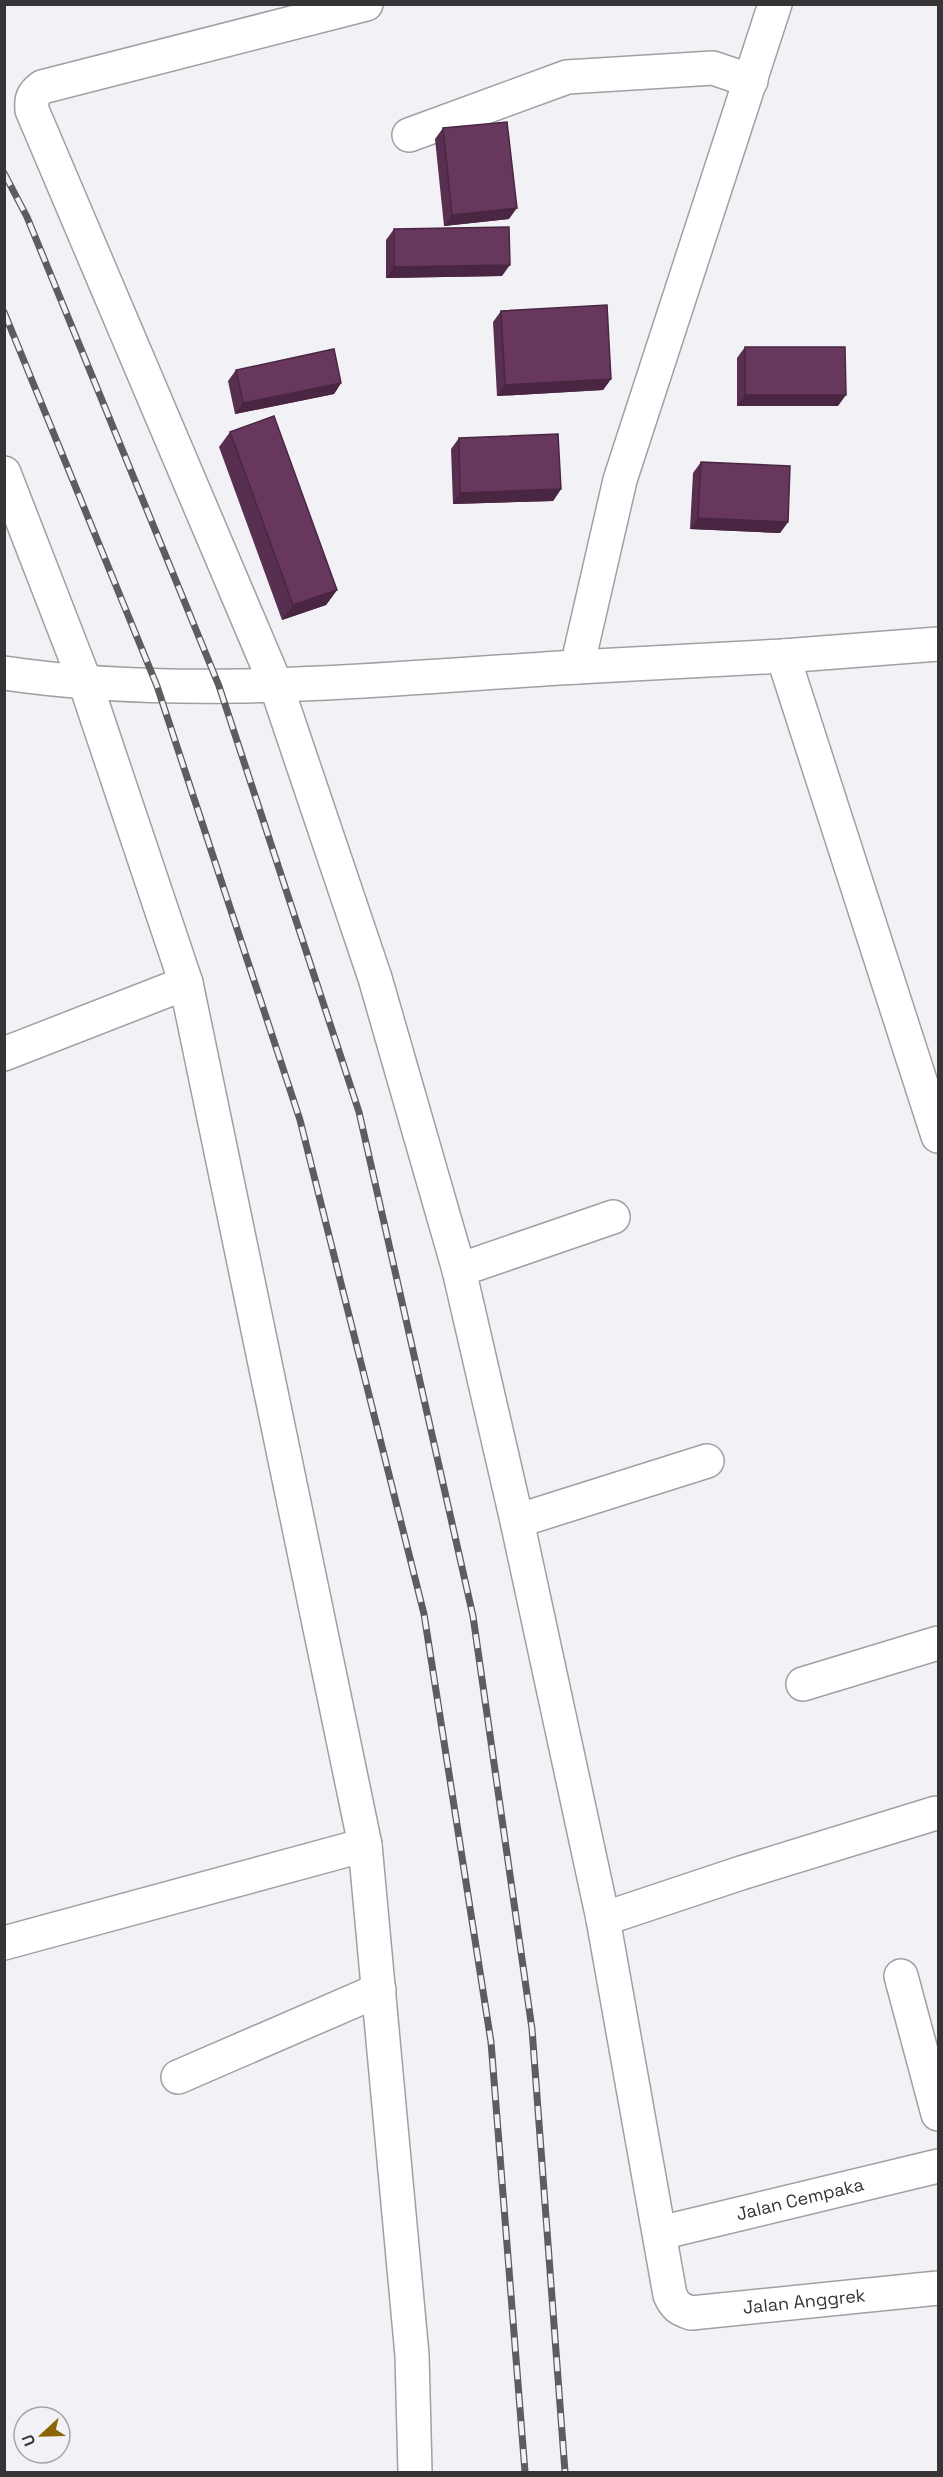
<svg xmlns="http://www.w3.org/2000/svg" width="943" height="2477" viewBox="0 0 943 2477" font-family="'Space Grotesk',sans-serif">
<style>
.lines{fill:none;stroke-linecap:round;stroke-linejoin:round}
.minor-casing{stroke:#a0a0a4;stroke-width:36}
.tertiary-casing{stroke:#a0a0a4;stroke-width:36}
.minor{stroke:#fff;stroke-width:33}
.tertiary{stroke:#fff;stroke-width:33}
.rail-casing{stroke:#5d5d60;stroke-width:7}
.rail{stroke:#f1f1f6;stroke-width:4.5;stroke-dasharray:14;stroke-linecap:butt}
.wall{fill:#592f51}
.shaded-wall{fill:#492642}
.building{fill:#68375e;stroke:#492642;stroke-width:1.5}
.labels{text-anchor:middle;stroke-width:6;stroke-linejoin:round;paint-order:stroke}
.street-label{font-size:18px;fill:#353537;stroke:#f1f1f6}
</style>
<rect width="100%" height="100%" fill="#f1f1f6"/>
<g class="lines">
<defs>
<g id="minor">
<path id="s1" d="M 366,4 L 42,87 C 33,94 31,98 32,110 L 276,685 L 375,978 L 459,1270 L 517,1521 L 603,1919 L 670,2295 C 675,2306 679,2309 691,2313 L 938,2288"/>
<path d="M 409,135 L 567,77 L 713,68 L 751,81"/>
<path d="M 4,473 L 85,682 L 186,983 L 4,1054"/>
<path d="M 783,656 L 938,1136"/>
<path d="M 577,667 L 783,656 L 938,644"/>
<path d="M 459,1270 L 613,1217"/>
<path d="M 517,1521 L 707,1461"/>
<path d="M 803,1684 L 938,1643"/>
<path d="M 365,1845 L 412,2355 L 415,2472"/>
<path d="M 603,1919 L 741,1873 L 936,1813"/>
<path d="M 4,1943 L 365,1845 L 186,983"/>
<path d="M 901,1976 L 938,2114"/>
<path d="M 178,2077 L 379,1990"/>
<path id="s2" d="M 660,2233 L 938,2166"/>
</g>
<path id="tertiary" d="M 4,673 C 194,701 387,678 577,667 L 620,480 L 775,4"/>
</defs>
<use href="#minor" class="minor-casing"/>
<use href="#tertiary" class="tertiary-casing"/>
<use href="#minor" class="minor"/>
<use href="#tertiary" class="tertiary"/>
<defs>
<g id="rail">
<path d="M 4,173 L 27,217 L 219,686 L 359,1112 L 473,1616 L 532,2029 L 565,2472"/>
<path d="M 4,312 L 157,686 L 300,1120 L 424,1614 L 491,2042 L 525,2472"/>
</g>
</defs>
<use href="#rail" class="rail-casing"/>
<use href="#rail" class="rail"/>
</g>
<g class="wall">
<path d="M 443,128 L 509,219 L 444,226 L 435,139 Z"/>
<path d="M 394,229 L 502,276 L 386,278 L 386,240 Z"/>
<path d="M 501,311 L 611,379 L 603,390 L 497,396 L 493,322 Z"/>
<path d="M 745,347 L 838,406 L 737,406 L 737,358 Z"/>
<path d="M 236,370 L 341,383 L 334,394 L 235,414 L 228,381 Z"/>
<path d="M 230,432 L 337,590 L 326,605 L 282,620 L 219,447 Z"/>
<path d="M 459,438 L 561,489 L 553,501 L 453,504 L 451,449 Z"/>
<path d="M 701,462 L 788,522 L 780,533 L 690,529 L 693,473 Z"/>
</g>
<g class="shaded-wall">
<path d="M 517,208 L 509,219 L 444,226 L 452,215 Z"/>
<path d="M 510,265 L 502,276 L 386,278 L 394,267 Z"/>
<path d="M 611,379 L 603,390 L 497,396 L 505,385 Z"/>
<path d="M 341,383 L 334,394 L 235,414 L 243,403 Z"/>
<path d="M 745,395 L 846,395 L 838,406 L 737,406 Z"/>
<path d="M 561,489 L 553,501 L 453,504 L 460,493 Z"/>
<path d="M 698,518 L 788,522 L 780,533 L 690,529 Z"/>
<path d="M 337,590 L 326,605 L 282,620 L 293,605 Z"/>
</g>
<g class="building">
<path d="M 507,122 L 517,208 L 452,215 L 443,128 Z"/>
<path d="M 509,227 L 510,265 L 394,267 L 394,229 Z"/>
<path d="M 607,305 L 611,379 L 505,385 L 501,311 Z"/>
<path d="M 745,347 L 845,347 L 846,395 L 745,395 Z"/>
<path d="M 334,349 L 341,383 L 243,403 L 236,370 Z"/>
<path d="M 274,416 L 337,590 L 293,605 L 230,432 Z"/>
<path d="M 558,434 L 561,489 L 460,493 L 459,438 Z"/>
<path d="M 701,462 L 790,466 L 788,522 L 698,518 Z"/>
</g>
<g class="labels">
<g class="street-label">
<text dy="6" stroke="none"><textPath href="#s2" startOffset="144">Jalan Cempaka</textPath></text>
<text dy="6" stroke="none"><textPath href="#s1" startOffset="2788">Jalan Anggrek</textPath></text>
</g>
</g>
<rect width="943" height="2477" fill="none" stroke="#353537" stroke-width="12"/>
<g transform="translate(42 2435) rotate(248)"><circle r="28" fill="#f1f1f6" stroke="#a6a6aa" stroke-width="1.5"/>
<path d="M0-4.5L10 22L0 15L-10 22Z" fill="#8b6405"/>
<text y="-9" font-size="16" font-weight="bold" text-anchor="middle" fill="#353537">U</text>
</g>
</svg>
